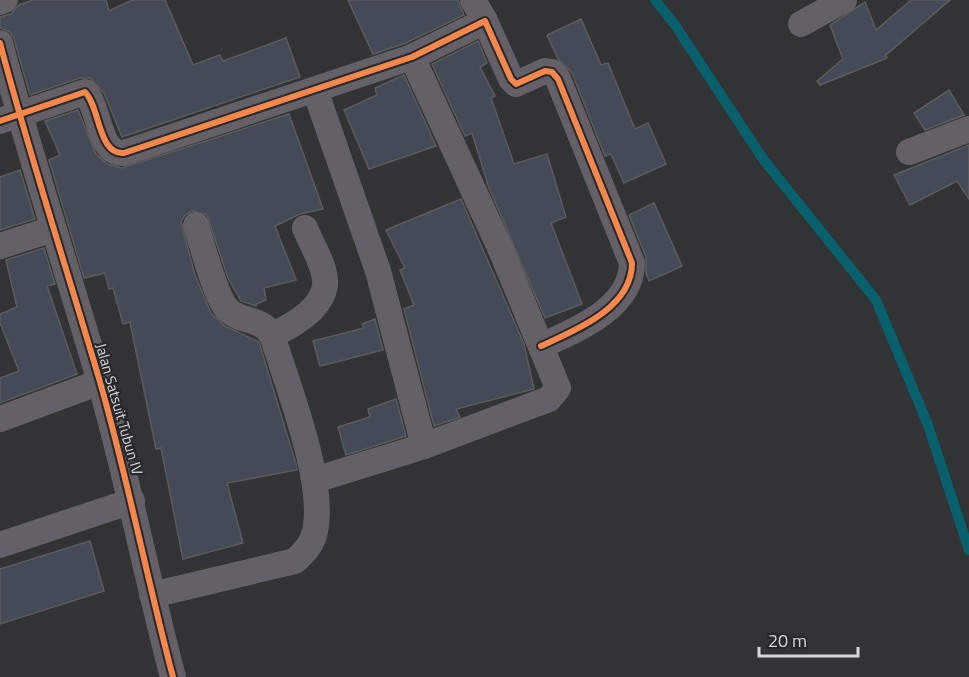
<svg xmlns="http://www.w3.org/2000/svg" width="969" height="677" viewBox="0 0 969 677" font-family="'Titillium Web',sans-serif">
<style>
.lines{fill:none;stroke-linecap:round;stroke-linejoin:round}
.stream{stroke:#08606d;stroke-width:10}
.building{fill:#444a56;stroke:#5b5c5d;stroke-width:1.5}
.minor{stroke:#636068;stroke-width:26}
.cycleway-casing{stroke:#27292c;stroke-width:10}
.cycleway{stroke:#f5874c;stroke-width:6}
.labels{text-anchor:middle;stroke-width:4.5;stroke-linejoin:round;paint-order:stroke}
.street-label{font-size:15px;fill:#d7d8da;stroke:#27292c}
</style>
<rect width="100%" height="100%" fill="#323335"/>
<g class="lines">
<path class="stream" d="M 655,0 L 675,25 L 763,159 L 876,300 L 928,425 L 969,550"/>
</g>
<g class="building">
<path d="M 33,0 L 106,0 L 109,11 L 132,0 L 165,0 L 193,65 L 220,55 L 223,61 L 286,38 L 300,77 L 122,137 L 104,93 L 90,78 L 80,78 L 30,95 L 14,39 L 10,32 L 0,28 L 0,17 L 11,14 L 19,5 Z"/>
<path d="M 348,0 L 458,0 L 464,15 L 406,43 L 373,54 Z"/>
<path d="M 911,0 L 950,0 L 886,55 L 887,58 L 820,85 L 817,81 L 843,59 L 830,25 L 865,2 L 876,30 Z"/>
<path d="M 581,19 L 601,65 L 608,63 L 635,129 L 648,123 L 666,164 L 624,183 L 611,154 L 605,156 L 572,73 L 558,59 L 547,35 Z"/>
<path d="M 478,41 L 487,63 L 480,67 L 495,96 L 491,98 L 514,164 L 547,154 L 566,217 L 551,223 L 582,304 L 545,318 L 489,188 L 472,133 L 465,136 L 432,64 Z"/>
<path d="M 404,75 L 436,146 L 369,169 L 344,110 L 377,95 L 375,88 Z"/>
<path d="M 949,90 L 964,115 L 925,130 L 914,113 Z"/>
<path d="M 78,110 L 96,154 L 107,164 L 122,168 L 289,114 L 323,209 L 300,214 L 275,226 L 296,280 L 264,288 L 266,300 L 256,304 L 256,306 L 241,301 L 228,278 L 207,215 L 192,211 L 185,215 L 181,222 L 195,275 L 211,313 L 225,326 L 259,342 L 296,464 L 297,470 L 227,483 L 243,543 L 183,559 L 161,448 L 156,449 L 130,322 L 123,324 L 113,288 L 109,289 L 105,273 L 84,278 L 49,160 L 60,155 L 45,121 Z"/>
<path d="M 969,145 L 969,199 L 957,181 L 910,205 L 894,175 Z"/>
<path d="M 20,170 L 35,219 L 0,230 L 0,177 Z"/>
<path d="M 461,199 L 524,344 L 534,389 L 456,409 L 460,417 L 434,426 L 404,309 L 414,305 L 400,270 L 405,268 L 386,230 Z"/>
<path d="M 654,203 L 682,266 L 649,281 L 646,273 L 646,257 L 629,215 Z"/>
<path d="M 44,248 L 55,284 L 47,286 L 77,374 L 0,403 L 0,378 L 19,371 L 0,323 L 0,314 L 17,307 L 6,260 Z"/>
<path d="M 375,319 L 383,350 L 320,366 L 313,341 L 364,328 L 362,324 Z"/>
<path d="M 396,399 L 406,436 L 346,455 L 338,427 L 370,417 L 368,409 Z"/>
<path d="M 90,541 L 104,591 L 0,624 L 0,569 Z"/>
</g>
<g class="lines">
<g class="minor">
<path d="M 473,0 L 485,21"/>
<path d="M 0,2 L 5,0"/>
<path d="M 801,24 L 844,0"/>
<path d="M 0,43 C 30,157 67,269 100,382 C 128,480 147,579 173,677"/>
<path d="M 315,90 L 378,271 L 424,446"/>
<path d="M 0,121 L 85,92 C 100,107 98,155 124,153 L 412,57 L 485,21 L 511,79 L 516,84 L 545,71 L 552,72 L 558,79 L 632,263 C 632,308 576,330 541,346"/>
<path d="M 909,152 L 969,129"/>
<path d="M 0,246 L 53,229"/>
<path d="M 272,335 C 292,326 322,310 325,285 C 327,268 311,244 305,228"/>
<path d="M 0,419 L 100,382"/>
<path d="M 315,480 L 424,446 L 549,399 L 558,388 L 501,250 L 412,57"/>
<path d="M 0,545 L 132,501"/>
<path d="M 152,595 L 295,561 C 305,552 313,543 315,531 C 326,482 287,384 272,335 C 261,317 242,323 228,310 C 216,299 202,244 196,225"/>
</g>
<defs>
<g id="cycleway">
<path d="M 0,43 C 30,157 67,269 100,382 C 128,480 147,579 173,677"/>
<path d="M 0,121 L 85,92 C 100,107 98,155 124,153 L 412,57 L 485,21 L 511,79 L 516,84 L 545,71 L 552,72 L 558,79 L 632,263 C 632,308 576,330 541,346"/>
</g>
</defs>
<use href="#cycleway" class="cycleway-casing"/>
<use href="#cycleway" class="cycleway"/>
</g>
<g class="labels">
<g class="street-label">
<text transform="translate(119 409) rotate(74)" y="5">Jalan Satsuit Tubun IV</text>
</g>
</g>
<path d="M759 647v9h99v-9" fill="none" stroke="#d7d8da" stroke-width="3"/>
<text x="768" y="647" font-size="18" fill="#d7d8da" stroke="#27292c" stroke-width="4.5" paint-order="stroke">20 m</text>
</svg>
